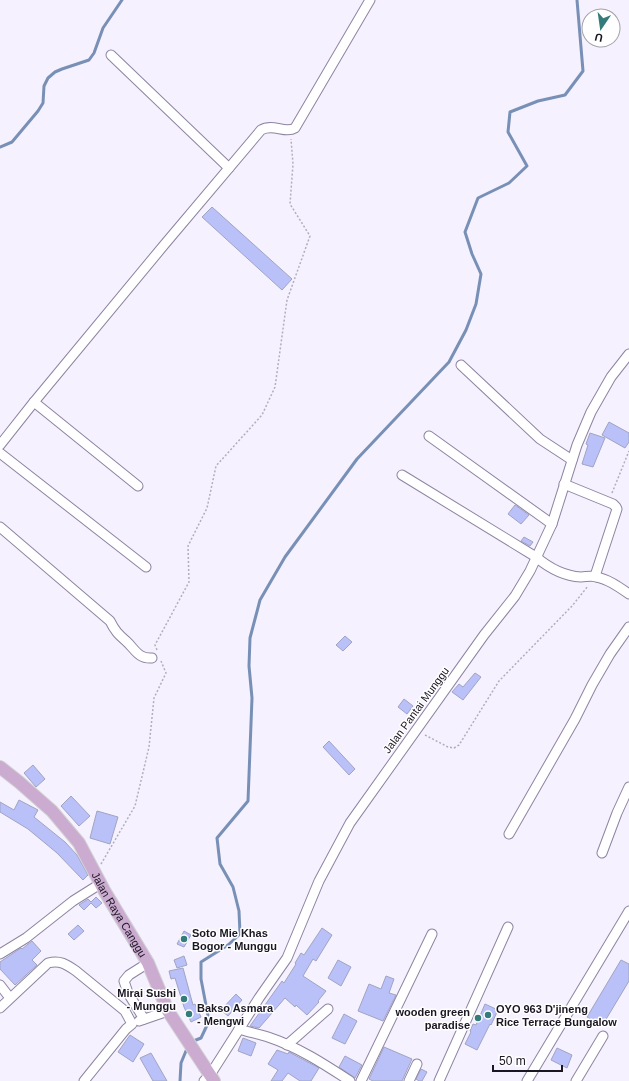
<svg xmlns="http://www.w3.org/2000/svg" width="629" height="1081" viewBox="0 0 629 1081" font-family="Helvetica,sans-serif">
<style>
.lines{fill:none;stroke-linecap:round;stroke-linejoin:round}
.stream{stroke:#7990b6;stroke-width:3}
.building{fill:#bac1f8;stroke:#9fa4c3}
.minor-casing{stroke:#8e84a2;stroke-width:11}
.major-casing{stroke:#d1d0d3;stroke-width:14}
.path{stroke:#b2aeba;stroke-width:1.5;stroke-dasharray:2 2;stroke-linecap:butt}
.minor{stroke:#fff;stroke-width:9}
.major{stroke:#cbabd0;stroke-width:12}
.poi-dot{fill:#347c7a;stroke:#fff;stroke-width:1.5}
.labels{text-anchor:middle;stroke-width:3;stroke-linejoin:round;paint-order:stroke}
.street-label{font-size:11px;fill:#1a1622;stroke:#fff}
.poi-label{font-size:11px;font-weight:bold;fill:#1a1622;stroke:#fff;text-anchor:start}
</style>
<rect width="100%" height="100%" fill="#f5f1fe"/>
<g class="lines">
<g class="stream">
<path d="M 0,147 L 12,142 L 38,111 L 43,103 L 44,86 L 48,78 L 55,72 L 62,69 L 89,60 L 94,53 L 103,28 L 122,0"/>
<path d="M 191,1042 L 201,1038 L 209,1021 L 201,979 L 201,962 L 228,945 L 240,934 L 239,911 L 233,887 L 220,864 L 217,838 L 248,801 L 252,698 L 249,666 L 250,638 L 260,600 L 285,557 L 357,459 L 449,362 L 466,330 L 476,304 L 481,274 L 472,254 L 465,232 L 478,198 L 509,183 L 527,166 L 508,132 L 510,112 L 538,101 L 565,95 L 583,71 L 577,0"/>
<path d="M 180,1081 L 181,1063 L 188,1046"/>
</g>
</g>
<g class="building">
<path d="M 212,207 L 292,279 L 282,290 L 202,217 Z"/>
<path d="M 609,422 L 629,433 L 629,442 L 625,448 L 602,435 Z"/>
<path d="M 590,433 L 605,438 L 593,467 L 582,464 L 588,445 L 586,444 Z"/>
<path d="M 515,505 L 529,515 L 521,524 L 508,514 Z"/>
<path d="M 524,537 L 533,542 L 530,546 L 521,541 Z"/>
<path d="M 345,636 L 352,642 L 343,651 L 336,645 Z"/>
<path d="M 475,673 L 481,677 L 463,700 L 452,692 L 459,684 L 463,687 Z"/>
<path d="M 404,699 L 413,706 L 407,714 L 398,707 Z"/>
<path d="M 329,741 L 355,769 L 349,775 L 323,747 Z"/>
<path d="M 33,765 L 45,779 L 36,787 L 24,773 Z"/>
<path d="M 71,796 L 90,816 L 79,826 L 61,806 Z"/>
<path d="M 19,800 L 38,810 L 34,817 L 65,842 L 77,855 L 88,875 L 83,880 L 57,853 L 28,829 L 0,812 L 0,802 L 14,810 Z"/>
<path d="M 97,811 L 118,817 L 110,844 L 90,838 Z"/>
<path d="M 96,897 L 102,903 L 96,908 L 91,903 L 84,910 L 79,905 L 88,899 L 91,902 Z"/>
<path d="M 78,925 L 84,931 L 74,940 L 68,934 Z"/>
<path d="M 322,928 L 332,935 L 316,961 L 313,959 L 303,976 L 326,991 L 318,1001 L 319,1002 L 307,1015 L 296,1005 L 295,1007 L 285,998 L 259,1028 L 250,1026 L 282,981 L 284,983 L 296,964 L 295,963 L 301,953 L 304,955 Z"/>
<path d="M 184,931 L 191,935 L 184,947 L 177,944 Z"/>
<path d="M 32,941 L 41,951 L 32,960 L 37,965 L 15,985 L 0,969 L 0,962 L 21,948 L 22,949 Z"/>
<path d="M 184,956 L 187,965 L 177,968 L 174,960 Z"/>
<path d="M 338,960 L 351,967 L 341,986 L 328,978 Z"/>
<path d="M 621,960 L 629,964 L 629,981 L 602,1026 L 587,1017 Z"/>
<path d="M 183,968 L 193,1005 L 195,1004 L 201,1017 L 191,1022 L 184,1007 L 175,978 L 171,979 L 169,971 Z"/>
<path d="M 386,976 L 394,979 L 389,993 L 396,995 L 383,1021 L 358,1011 L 369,984 L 381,989 Z"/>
<path d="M 236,994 L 242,1000 L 228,1016 L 221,1010 Z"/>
<path d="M 485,1004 L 498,1010 L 491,1025 L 490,1024 L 477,1050 L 465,1044 L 471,1032 L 470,1031 L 473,1024 L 476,1025 Z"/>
<path d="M 344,1014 L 357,1021 L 345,1044 L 332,1038 Z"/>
<path d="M 130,1035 L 144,1044 L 133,1062 L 118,1052 Z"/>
<path d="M 243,1038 L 256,1043 L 251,1056 L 238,1051 Z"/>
<path d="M 384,1047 L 412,1059 L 402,1081 L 373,1081 L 369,1079 Z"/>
<path d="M 557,1048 L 572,1055 L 567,1068 L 551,1060 Z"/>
<path d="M 277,1050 L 288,1054 L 289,1052 L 319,1068 L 311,1081 L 300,1081 L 288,1073 L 282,1081 L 271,1081 L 278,1070 L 268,1064 Z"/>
<path d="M 151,1053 L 167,1081 L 153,1081 L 140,1058 Z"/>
<path d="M 345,1056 L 362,1065 L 355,1078 L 339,1067 Z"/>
<path d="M 421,1069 L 427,1072 L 422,1081 L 419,1081 L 416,1079 Z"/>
</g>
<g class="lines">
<defs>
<g id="minor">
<path d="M 111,55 L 229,168"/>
<path d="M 461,365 L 540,439 L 572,460"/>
<path d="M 34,402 L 138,486"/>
<path d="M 429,436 L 552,524"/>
<path d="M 0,445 L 34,402 L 164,245 L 261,130 C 273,123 285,134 295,128 L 370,0"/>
<path d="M 0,453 L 146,567"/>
<path d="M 402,475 L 536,557 C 549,568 563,576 581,577 C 586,577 591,575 596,577 C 608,579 619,587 629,594"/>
<path d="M 564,484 L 613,504 L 616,507 L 617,509 L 595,576"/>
<path d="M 0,527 L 110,621 C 115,631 118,634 126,641 C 135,649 138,659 152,658"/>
<path d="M 509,834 L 575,719 L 592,685 L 610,654 L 629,627"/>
<path d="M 602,853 L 617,813 L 629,787"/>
<path d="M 0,954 L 26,938 L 73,901 L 100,884"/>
<path d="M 0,985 L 10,998"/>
<path d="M 0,1008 L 48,963 C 60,960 66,964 76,971 L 125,1011 L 132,1024 L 126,1029 L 84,1081"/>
<path d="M 144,1019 L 128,993 L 124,981 L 129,975 L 148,963"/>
<path d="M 139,1021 L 168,1011"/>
<path d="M 239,1029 C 248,1032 259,1034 268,1037 C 298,1047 324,1064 350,1081"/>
<path d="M 287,1045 L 328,1009"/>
<path d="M 204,1081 L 210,1075 L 259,998 L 287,958 L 319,881 L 350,823 L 484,635 L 515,596 L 530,571 L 552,524 L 577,445 L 591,412 L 611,377 L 629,354"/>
<path d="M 361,1081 L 432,934"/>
<path d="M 409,1081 L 417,1064"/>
<path d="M 439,1081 L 508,927"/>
<path d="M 527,1081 L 629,911"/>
<path d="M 576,1081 L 603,1036"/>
</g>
<g id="major">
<path id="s1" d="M 0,767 L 19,782 L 52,811 L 79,843 L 105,892 L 148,963 L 168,1011 L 214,1081"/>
</g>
</defs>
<use href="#minor" class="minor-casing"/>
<use href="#major" class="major-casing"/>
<g class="path">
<path d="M 612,493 L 629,451"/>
<path d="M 157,650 L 155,645 L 189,582 L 188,546 L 207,508 L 216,466 L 262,415 L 275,387 L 287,300 L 310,236 L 290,204 L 293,164 L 291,139"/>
<path d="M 425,735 L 448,747 L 454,748 L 459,745 L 499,681 L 572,606 L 588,586"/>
<path d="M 101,864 L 135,806 L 149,747 L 154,698 L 166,673 L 161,661"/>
</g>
<use href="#minor" class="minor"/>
<use href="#major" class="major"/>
</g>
<g class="poi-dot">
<circle cx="184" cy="939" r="4"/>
<circle cx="184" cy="999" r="4"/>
<circle cx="189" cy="1014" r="4"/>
<circle cx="488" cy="1015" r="4"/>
<circle cx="478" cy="1018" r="4"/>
</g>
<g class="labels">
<g class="street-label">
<text transform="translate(416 710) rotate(-54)" y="4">Jalan Pantai Munggu</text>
<text dy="4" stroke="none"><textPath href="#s1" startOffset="192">Jalan Raya Canggu</textPath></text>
</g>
<g class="poi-label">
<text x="192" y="937">Soto Mie Khas<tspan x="192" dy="13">Bogor - Munggu</tspan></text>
<text x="176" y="997" text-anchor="end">Mirai Sushi<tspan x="176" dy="13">- Munggu</tspan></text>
<text x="197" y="1012">Bakso Asmara<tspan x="197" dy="13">- Mengwi</tspan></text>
<text x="496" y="1013">OYO 963 D'jineng<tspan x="496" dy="13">Rice Terrace Bungalow</tspan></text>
<text x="470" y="1016" text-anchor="end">wooden green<tspan x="470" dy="13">paradise</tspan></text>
</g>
</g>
<g transform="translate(601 28) rotate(193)"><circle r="19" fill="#ffffff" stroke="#a3a2a7"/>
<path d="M0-3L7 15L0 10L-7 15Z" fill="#347c7a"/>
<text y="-6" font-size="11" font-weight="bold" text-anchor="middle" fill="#1a1622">U</text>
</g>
<path d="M493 1065v6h69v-6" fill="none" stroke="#1a1622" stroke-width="2"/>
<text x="499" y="1065" font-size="12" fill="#1a1622" stroke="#ffffff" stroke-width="3" paint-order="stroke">50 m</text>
</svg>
